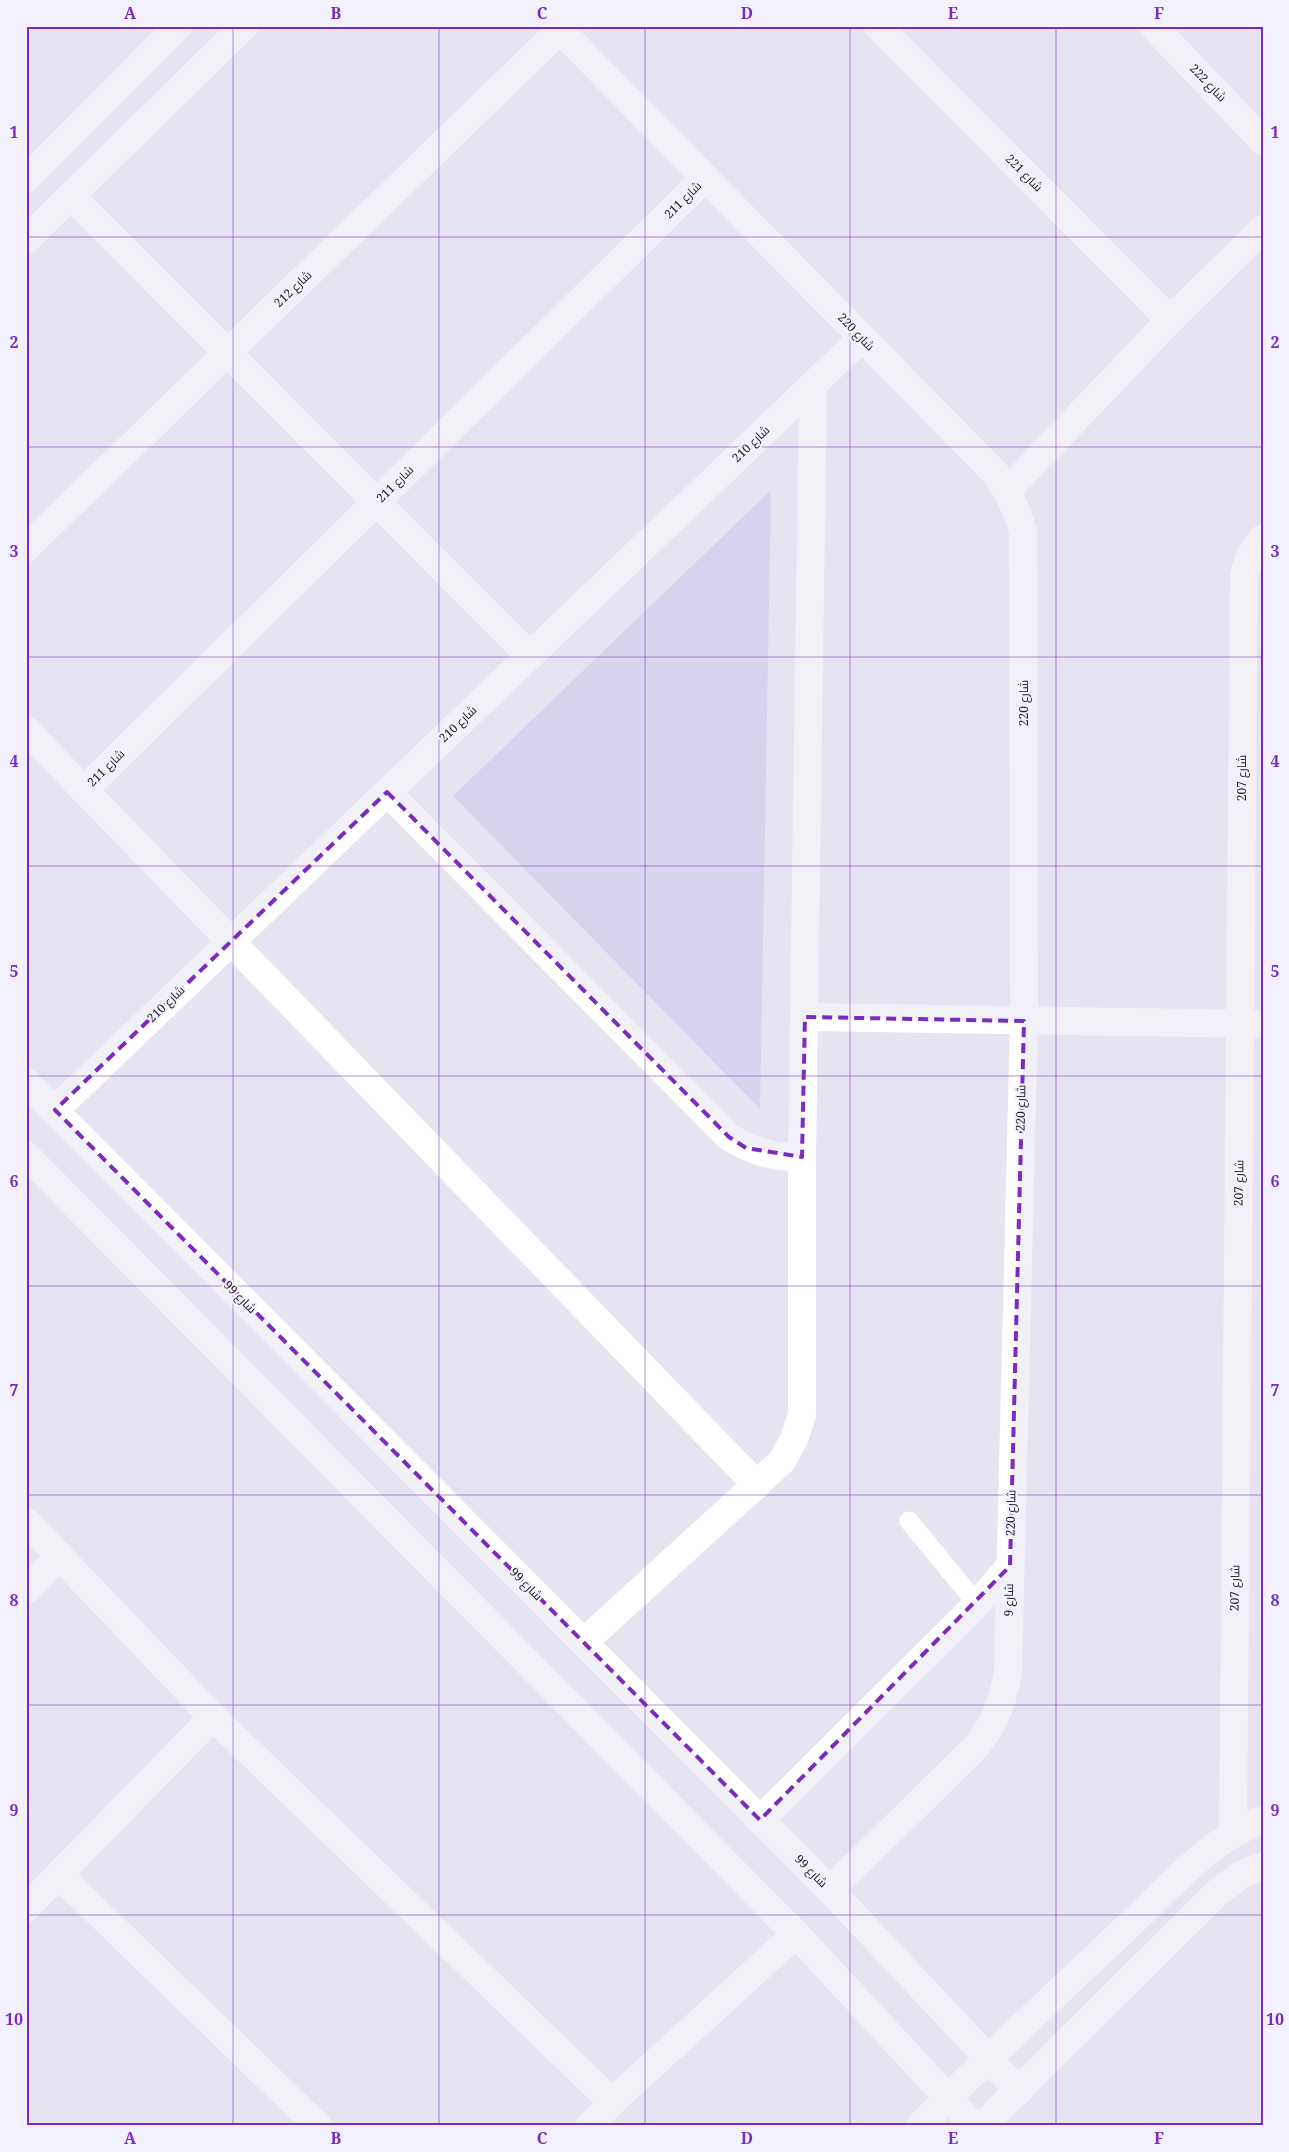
<svg xmlns="http://www.w3.org/2000/svg" width="1289" height="2152" viewBox="0 0 1289 2152" font-family="'Noto Serif',Cairo,serif">
<style>
.green{fill:#c5c1e8}
.lines{fill:none;stroke-linecap:round;stroke-linejoin:round}
.service{stroke:#fff;stroke-width:19}
.minor{stroke:#fff;stroke-width:28}
.marked{fill:none;stroke:#7b2cbf;stroke-width:4;stroke-dasharray:10 6;stroke-linejoin:round}
.grid{fill:none;stroke:#7b2cbf;stroke-width:1;stroke-opacity:0.55}
.labels{text-anchor:middle;stroke-width:4.5;stroke-linejoin:round;paint-order:stroke}
.street-label{font-size:12px;fill:#212025;stroke:#f2f1fd}
.neatline{fill:none;stroke:#7b2cbf;stroke-width:2}
.grid-label{font-size:16px;text-anchor:middle;font-weight:bold;fill:#7b2cbf}
</style>
<rect width="100%" height="100%" fill="#e5e4f0"/>
<path class="green" d="M 771,490 L 760,1109 L 453,796 Z"/>
<g class="lines">
<path class="service" d="M 909,1521 L 977,1604"/>
<g class="minor">
<path d="M 556,26 L 996,474 C 1009,492 1017,509 1023,531 L 1024,1021 L 1008,1672 C 1002,1705 996,1720 976,1747 L 830,1890"/>
<path d="M 878,26 L 1170,320"/>
<path d="M 1153,26 L 1263,141"/>
<path d="M 26,179 L 178,26"/>
<path d="M 71,196 L 530,656"/>
<path d="M 26,240 L 244,26"/>
<path d="M 1008,490 L 1170,320 L 1263,229"/>
<path d="M 26,548 L 560,30"/>
<path d="M 26,730 L 757,1485"/>
<path d="M 84,790 L 705,178"/>
<path d="M 387,792 L 729,1137 C 753,1152 775,1158 802,1157"/>
<path d="M 805,1017 L 1263,1024"/>
<path d="M 26,1082 L 830,1890 L 1019,2091"/>
<path d="M 55,1110 L 862,338"/>
<path d="M 26,1155 L 796,1934 L 974,2126"/>
<path d="M 26,1521 L 213,1717 L 612,2102"/>
<path d="M 26,1590 L 60,1556"/>
<path d="M 584,1642 L 782,1461 L 794,1439 L 802,1415 L 802,1157 L 813,385"/>
<path d="M 760,1820 L 977,1604 L 1010,1566"/>
<path d="M 1233,1833 L 1244,575 L 1250,556 L 1263,538"/>
<path d="M 60,1876 L 318,2126"/>
<path d="M 26,1908 L 213,1717"/>
<path d="M 590,2126 L 612,2102 L 796,1934"/>
<path d="M 920,2126 C 986,2059 1054,1996 1122,1932 C 1162,1895 1211,1837 1263,1820"/>
<path d="M 982,2126 L 1217,1893 L 1242,1874 L 1263,1866"/>
</g>
</g>
<path d="M0 0H1289V2152H0ZM 387,792 L 729,1137 L 746,1148 L 802,1157 L 805,1017 L 1024,1021 L 1010,1566 L 760,1820 L 55,1110 Z" fill="#e5e4f0" fill-opacity=".55" fill-rule="evenodd"/>
<path class="marked" d="M 387,792 L 729,1137 L 746,1148 L 802,1157 L 805,1017 L 1024,1021 L 1010,1566 L 760,1820 L 55,1110 Z"/>
<path class="grid" d="M 233,26 L 233,2126M 439,26 L 439,2126M 645,26 L 645,2126M 850,26 L 850,2126M 1056,26 L 1056,2126M 26,237 L 1263,237M 26,447 L 1263,447M 26,657 L 1263,657M 26,866 L 1263,866M 26,1076 L 1263,1076M 26,1286 L 1263,1286M 26,1495 L 1263,1495M 26,1705 L 1263,1705M 26,1915 L 1263,1915"/>
<g class="labels">
<g class="street-label">
<text transform="translate(1208 83) rotate(46)" y="4">شارع 222</text>
<text transform="translate(1024 173) rotate(45)" y="4">شارع 221</text>
<text transform="translate(683 200) rotate(-45)" y="4">شارع 211</text>
<text transform="translate(293 289) rotate(-44)" y="4">شارع 212</text>
<text transform="translate(856 332) rotate(46)" y="4">شارع 220</text>
<text transform="translate(751 444) rotate(-44)" y="4">شارع 210</text>
<text transform="translate(395 484) rotate(-45)" y="4">شارع 211</text>
<text transform="translate(1024 703) rotate(-90)" y="4">شارع 220</text>
<text transform="translate(458 724) rotate(-44)" y="4">شارع 210</text>
<text transform="translate(106 768) rotate(-45)" y="4">شارع 211</text>
<text transform="translate(1242 778) rotate(-90)" y="4">شارع 207</text>
<text transform="translate(166 1004) rotate(-44)" y="4">شارع 210</text>
<text transform="translate(1021 1108) rotate(-89)" y="4">شارع 220</text>
<text transform="translate(1239 1183) rotate(-89)" y="4">شارع 207</text>
<text transform="translate(240 1297) rotate(45)" y="4">شارع 99</text>
<text transform="translate(1011 1513) rotate(-89)" y="4">شارع 220</text>
<text transform="translate(526 1584) rotate(45)" y="4">شارع 99</text>
<text transform="translate(1235 1588) rotate(-89)" y="4">شارع 207</text>
<text transform="translate(1009 1600) rotate(-89)" y="4">شارع 9</text>
<text transform="translate(811 1871) rotate(45)" y="4">شارع 99</text>
</g>
</g>
<rect width="1289" height="2152" fill="none" stroke="#f2f1fd" stroke-width="55"/>
<rect x="28" y="28" width="1234" height="2096" class="neatline"/>
<g class="grid-label">
<text x="130" y="19">A</text>
<text x="336" y="19">B</text>
<text x="542" y="19">C</text>
<text x="747" y="19">D</text>
<text x="953" y="19">E</text>
<text x="1159" y="19">F</text>
<text x="14" y="138">1</text>
<text x="1275" y="138">1</text>
<text x="14" y="348">2</text>
<text x="1275" y="348">2</text>
<text x="14" y="557">3</text>
<text x="1275" y="557">3</text>
<text x="14" y="767">4</text>
<text x="1275" y="767">4</text>
<text x="14" y="977">5</text>
<text x="1275" y="977">5</text>
<text x="14" y="1187">6</text>
<text x="1275" y="1187">6</text>
<text x="14" y="1396">7</text>
<text x="1275" y="1396">7</text>
<text x="14" y="1606">8</text>
<text x="1275" y="1606">8</text>
<text x="14" y="1816">9</text>
<text x="1275" y="1816">9</text>
<text x="14" y="2025">10</text>
<text x="1275" y="2025">10</text>
<text x="130" y="2144">A</text>
<text x="336" y="2144">B</text>
<text x="542" y="2144">C</text>
<text x="747" y="2144">D</text>
<text x="953" y="2144">E</text>
<text x="1159" y="2144">F</text>
</g>
</svg>
